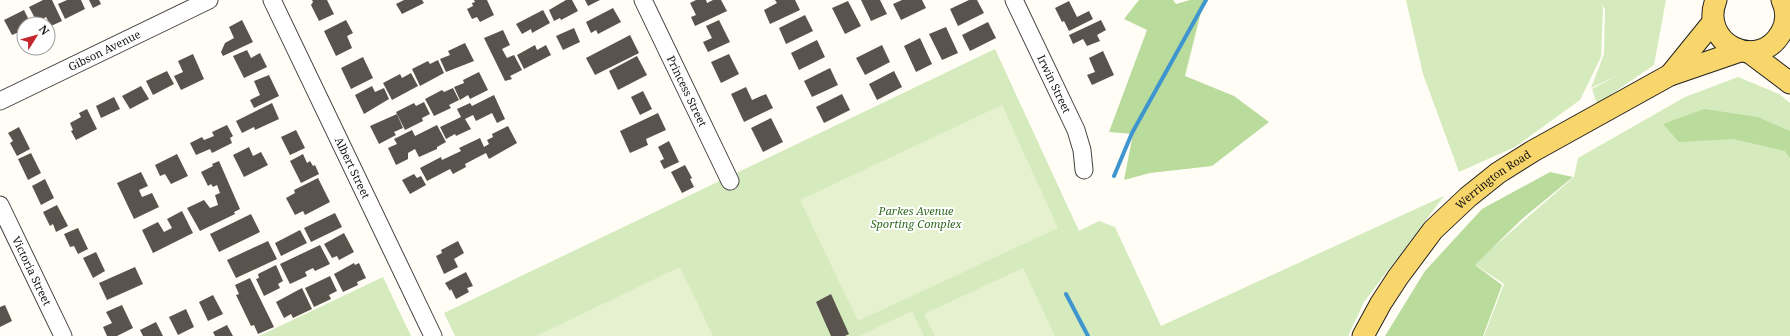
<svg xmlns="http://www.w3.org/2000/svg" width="1790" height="336" viewBox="0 0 1790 336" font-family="'Noto Serif',serif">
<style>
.green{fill:#d5ebbd}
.forest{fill:#b9dc9c}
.pitch{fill:#e6f2cf}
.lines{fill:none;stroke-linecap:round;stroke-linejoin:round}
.stream{stroke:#3f96cf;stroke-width:4}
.building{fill:#5a524d}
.minor-casing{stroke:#444;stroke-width:19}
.major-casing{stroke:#222;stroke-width:23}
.minor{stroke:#fff;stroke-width:17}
.major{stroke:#f9d66b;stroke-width:21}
.labels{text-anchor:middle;stroke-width:4;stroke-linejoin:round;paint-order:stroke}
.street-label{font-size:11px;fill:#111;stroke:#fff}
.park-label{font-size:11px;font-style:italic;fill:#2f6b1f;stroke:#fff}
</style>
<rect width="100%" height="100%" fill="#fffdf5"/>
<g class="green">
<path d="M 1406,0 L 1666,0 L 1654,65 L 1597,104 L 1592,89 L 1618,75 L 1591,88 L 1604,54 L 1605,9 L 1601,4 L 1603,8 L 1601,57 L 1580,100 L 1515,147 L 1459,172 L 1423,74 Z"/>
<path d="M 995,49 L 1079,231 L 1099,221 L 1115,227 L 1161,326 L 1444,196 L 1364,302 L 1348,336 L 455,336 L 444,313 Z"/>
<path d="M 1738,77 L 1779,94 L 1790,103 L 1790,336 L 1484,336 L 1504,284 L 1474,264 L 1574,177 L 1578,158 L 1685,97 Z"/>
<path d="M 383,277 L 411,336 L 259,336 Z"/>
</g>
<g class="forest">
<path d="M 1139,0 L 1173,0 L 1176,4 L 1190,0 L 1204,0 L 1185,76 L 1234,96 L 1269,122 L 1212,166 L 1150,173 L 1124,180 L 1133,134 L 1109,132 L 1147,30 L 1124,19 Z"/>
<path d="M 1704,109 L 1758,117 L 1790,131 L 1790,158 L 1785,151 L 1733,139 L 1679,142 L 1663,124 Z"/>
<path d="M 1550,172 L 1573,177 L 1522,219 L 1475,265 L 1502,285 L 1483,336 L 1385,336 L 1425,271 L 1482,209 Z"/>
</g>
<g class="pitch">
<path d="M 1002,105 L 1058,228 L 858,321 L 800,200 Z"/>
<path d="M 680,267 L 713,336 L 536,336 Z"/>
<path d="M 1023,268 L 1055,336 L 935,336 L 924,314 Z"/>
<path d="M 912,311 L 924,336 L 859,336 Z"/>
</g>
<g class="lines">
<g class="stream">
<path d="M 1114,176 L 1132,133 L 1206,0"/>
<path d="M 1066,294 L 1088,336"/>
</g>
</g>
<g class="building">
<path d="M 43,0 L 52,0 L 62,21 L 51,26 L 46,17 L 37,22 L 29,7 Z"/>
<path d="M 67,0 L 81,0 L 85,9 L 65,19 L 58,4 Z"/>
<path d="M 89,0 L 99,0 L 101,4 L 93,8 Z"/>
<path d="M 312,0 L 327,0 L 334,14 L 319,21 L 311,5 L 313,2 Z"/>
<path d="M 404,0 L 422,0 L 424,3 L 402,14 L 396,4 Z"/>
<path d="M 474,0 L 487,0 L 494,15 L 480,22 L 477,17 L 472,19 L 467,9 L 473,6 L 472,3 L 475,2 Z"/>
<path d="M 566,0 L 572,0 L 578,11 L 561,20 L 560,18 L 554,21 L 549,10 Z"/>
<path d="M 585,0 L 600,0 L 588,6 Z"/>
<path d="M 696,0 L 706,0 L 707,3 L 713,0 L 721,0 L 727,11 L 695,26 L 691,17 L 696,15 L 690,3 Z"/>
<path d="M 775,0 L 795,0 L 800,10 L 770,24 L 764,10 L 777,3 Z"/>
<path d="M 861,0 L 880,0 L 887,14 L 871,21 Z"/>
<path d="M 902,0 L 922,0 L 926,8 L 901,20 L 893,4 Z"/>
<path d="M 969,0 L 977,0 L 984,13 L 958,26 L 950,9 Z"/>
<path d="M 848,1 L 861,26 L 845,34 L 832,8 Z"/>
<path d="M 1069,1 L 1077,17 L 1089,11 L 1093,19 L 1069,31 L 1064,21 L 1062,22 L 1055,8 Z"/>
<path d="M 613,8 L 621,22 L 598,34 L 596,30 L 591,33 L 586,22 Z"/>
<path d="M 24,10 L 31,24 L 24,24 L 24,42 L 19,32 L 12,35 L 4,20 Z"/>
<path d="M 543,10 L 550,23 L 532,33 L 531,29 L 522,34 L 516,24 Z"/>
<path d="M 805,15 L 813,31 L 786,44 L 779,28 Z"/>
<path d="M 242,20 L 253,42 L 223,56 L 221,52 L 225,43 L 234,38 L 229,27 Z"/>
<path d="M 346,20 L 353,33 L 347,36 L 352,48 L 336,56 L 324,31 Z"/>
<path d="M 719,20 L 730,42 L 708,52 L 703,42 L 712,38 L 706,26 Z"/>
<path d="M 1101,20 L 1106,30 L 1097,35 L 1100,41 L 1087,46 L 1083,39 L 1073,44 L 1069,35 Z"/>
<path d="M 988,22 L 996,38 L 970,51 L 962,35 Z"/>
<path d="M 946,27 L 958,53 L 942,60 L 929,34 Z"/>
<path d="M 574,28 L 580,42 L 563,50 L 556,36 Z"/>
<path d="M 503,30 L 510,45 L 502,49 L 507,58 L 514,55 L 522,70 L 510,76 L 512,79 L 505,81 L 484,38 Z"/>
<path d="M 630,35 L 639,53 L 595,75 L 586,58 Z"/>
<path d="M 920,38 L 932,64 L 916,72 L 904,46 Z"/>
<path d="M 817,40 L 825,57 L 799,70 L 791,53 Z"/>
<path d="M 465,43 L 474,61 L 446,72 L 440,59 L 450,55 L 448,51 Z"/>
<path d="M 535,45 L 537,50 L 546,45 L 551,55 L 524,69 L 517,55 Z"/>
<path d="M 882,45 L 890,62 L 865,75 L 856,58 Z"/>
<path d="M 247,50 L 251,58 L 260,53 L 267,67 L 244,78 L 233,56 Z"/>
<path d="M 1103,51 L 1114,75 L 1092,85 L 1087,75 L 1095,72 L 1089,58 Z"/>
<path d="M 193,54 L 204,79 L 181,90 L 174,76 L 183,72 L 178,61 Z"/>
<path d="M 729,54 L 739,74 L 721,83 L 711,62 Z"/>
<path d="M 637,56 L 647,75 L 618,90 L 609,71 Z"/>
<path d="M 363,57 L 373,78 L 351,89 L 341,68 Z"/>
<path d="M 438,60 L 444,73 L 420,86 L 412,69 L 428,61 L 430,64 Z"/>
<path d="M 830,68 L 838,85 L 812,97 L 804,81 Z"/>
<path d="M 167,71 L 174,84 L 153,95 L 146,81 Z"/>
<path d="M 894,71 L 902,87 L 877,100 L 869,84 Z"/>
<path d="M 479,72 L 488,90 L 470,99 L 468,95 L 460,100 L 454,87 L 464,83 L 463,80 Z"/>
<path d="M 411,73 L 418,86 L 392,100 L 383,83 L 400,74 L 402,78 Z"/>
<path d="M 269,75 L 279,96 L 254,108 L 250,100 L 260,95 L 254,81 Z"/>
<path d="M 141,86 L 149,99 L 130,109 L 122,96 Z"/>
<path d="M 372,86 L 375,92 L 384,88 L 389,99 L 364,114 L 355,95 Z"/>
<path d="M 746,87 L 752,100 L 766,94 L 773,108 L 744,122 L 731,94 Z"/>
<path d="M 453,88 L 459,100 L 449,105 L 451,108 L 434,116 L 425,99 L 442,90 L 444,92 Z"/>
<path d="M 643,91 L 652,109 L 640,115 L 631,97 Z"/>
<path d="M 842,94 L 850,110 L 824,123 L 816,107 Z"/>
<path d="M 494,95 L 505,119 L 497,123 L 492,113 L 476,121 L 473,115 L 465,119 L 471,129 L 456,136 L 455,134 L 446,139 L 440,127 L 461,117 L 457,109 L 470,103 L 472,106 Z"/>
<path d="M 114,97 L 120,109 L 101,118 L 96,106 Z"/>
<path d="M 424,102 L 430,114 L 422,118 L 423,121 L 405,130 L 396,112 L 414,103 L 416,106 Z"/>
<path d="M 272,103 L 279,119 L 255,130 L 254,127 L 242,133 L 236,121 Z"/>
<path d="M 87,109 L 97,129 L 76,140 L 71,131 L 73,130 L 70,123 L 81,117 L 79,113 Z"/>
<path d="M 658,113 L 666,130 L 646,139 L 648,145 L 630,153 L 620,131 Z"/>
<path d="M 397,114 L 403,128 L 394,132 L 396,135 L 379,144 L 370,126 Z"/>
<path d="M 771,118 L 783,142 L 763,152 L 751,128 Z"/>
<path d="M 227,125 L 233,136 L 230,138 L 232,143 L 212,153 L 210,149 L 196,155 L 190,143 L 202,137 L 204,140 L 214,136 L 212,132 Z"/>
<path d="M 437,125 L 446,142 L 437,147 L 437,149 L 419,157 L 415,149 L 408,153 L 408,159 L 396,165 L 388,148 L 397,144 L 394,139 L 412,130 L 415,136 Z"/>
<path d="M 508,126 L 517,143 L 489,159 L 486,153 L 465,164 L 466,167 L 453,174 L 450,169 L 427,181 L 420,168 L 441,157 L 442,160 L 461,151 L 459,148 L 480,138 L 484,147 L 489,144 L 487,140 L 493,137 L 492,134 Z"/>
<path d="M 19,127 L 30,149 L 17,156 L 10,143 L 13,141 L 8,133 Z"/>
<path d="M 296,130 L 305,148 L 290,155 L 281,137 Z"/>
<path d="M 669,141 L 679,162 L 664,169 L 660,161 L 664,159 L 658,147 Z"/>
<path d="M 249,147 L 253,156 L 261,152 L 268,165 L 244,177 L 233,155 Z"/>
<path d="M 31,153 L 41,173 L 28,180 L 18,159 Z"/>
<path d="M 177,154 L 188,176 L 171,184 L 165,174 L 160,176 L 155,165 Z"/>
<path d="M 303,154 L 307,163 L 310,161 L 313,166 L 315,165 L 319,174 L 301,183 L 290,161 Z"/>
<path d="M 219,161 L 240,209 L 234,212 L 235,214 L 200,231 L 187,208 L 204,200 L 210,208 L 218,205 L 215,195 L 220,193 L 217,185 L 213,187 L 211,184 L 208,186 L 201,172 L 213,166 L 212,164 Z"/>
<path d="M 685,165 L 692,178 L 690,179 L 694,187 L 682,193 L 671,172 Z"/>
<path d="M 141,172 L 148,186 L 139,190 L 142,197 L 152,193 L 159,207 L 134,219 L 117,183 Z"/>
<path d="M 414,174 L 417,178 L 421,176 L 426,185 L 410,194 L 402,180 Z"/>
<path d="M 318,178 L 330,202 L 305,215 L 303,211 L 295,215 L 286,198 L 295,193 L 294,190 Z"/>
<path d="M 45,179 L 54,198 L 41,205 L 32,186 Z"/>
<path d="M 57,205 L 68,226 L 56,232 L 53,224 L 50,226 L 43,212 Z"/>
<path d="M 182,211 L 193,233 L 153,253 L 142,230 L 158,222 L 164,232 L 172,228 L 167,219 Z"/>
<path d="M 335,213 L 342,227 L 311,242 L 304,228 Z"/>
<path d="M 251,214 L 260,232 L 219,252 L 210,234 Z"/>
<path d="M 78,228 L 88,249 L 78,254 L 74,246 L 70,247 L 64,234 Z"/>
<path d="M 300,230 L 307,243 L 281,256 L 275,243 Z"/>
<path d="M 344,233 L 354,252 L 339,260 L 337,256 L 332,258 L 324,244 Z"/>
<path d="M 268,241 L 277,259 L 236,278 L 227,260 Z"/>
<path d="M 458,241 L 464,253 L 454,259 L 458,267 L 444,274 L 436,256 L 442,253 L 441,250 Z"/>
<path d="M 320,245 L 330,264 L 315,271 L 313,268 L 305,272 L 307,276 L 290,284 L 280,264 Z"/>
<path d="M 96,252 L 105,271 L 93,278 L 83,258 Z"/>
<path d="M 354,263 L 355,265 L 359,263 L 366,278 L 357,282 L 358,285 L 343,292 L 334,274 Z"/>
<path d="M 276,265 L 283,281 L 278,284 L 280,288 L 264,296 L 256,279 L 259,278 L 258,274 Z"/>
<path d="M 135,267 L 143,284 L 107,300 L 99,283 Z"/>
<path d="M 466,272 L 473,286 L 467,288 L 469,292 L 456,299 L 451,289 L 450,291 L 445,283 Z"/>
<path d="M 330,276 L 337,291 L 329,295 L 331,299 L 314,307 L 305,288 Z"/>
<path d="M 250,278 L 274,327 L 258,334 L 254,325 L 251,326 L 236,295 L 239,294 L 235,285 Z"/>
<path d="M 302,288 L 312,309 L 293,318 L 291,314 L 284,318 L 276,302 Z"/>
<path d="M 831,294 L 849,334 L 845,336 L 831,336 L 816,302 Z"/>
<path d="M 213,295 L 223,314 L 208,321 L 199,302 Z"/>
<path d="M 5,305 L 12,321 L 0,327 L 0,307 Z"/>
<path d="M 122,305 L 133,328 L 117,336 L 107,336 L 103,327 L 112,323 L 106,312 Z"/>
<path d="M 186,309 L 194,327 L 178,335 L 169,317 Z"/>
<path d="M 156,322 L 163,336 L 143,336 L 140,330 Z"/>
<path d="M 227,325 L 233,336 L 215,336 L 213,332 Z"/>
</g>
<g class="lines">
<defs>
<g id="minor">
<path id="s1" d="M 272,0 L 433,336"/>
<path id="s2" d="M 643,0 L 730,181"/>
<path id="s3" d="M 1014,0 L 1076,130 L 1082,150 L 1084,170"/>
<path id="s4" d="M 0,101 L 209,0"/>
<path id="s5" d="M 0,205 L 63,336"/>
</g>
<g id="major">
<path d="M 1716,0 C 1699,43 1758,73 1781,33 C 1787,23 1787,11 1782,0"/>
<path d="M 1749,52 L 1790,83"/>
<path d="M 1670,75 L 1713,22"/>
<path id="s6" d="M 1363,336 L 1381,303 L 1398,277 L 1433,230 L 1468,197 L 1498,173 L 1533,151 L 1670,75 L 1740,51"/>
</g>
</defs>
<use href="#minor" class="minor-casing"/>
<use href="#major" class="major-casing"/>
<use href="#minor" class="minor"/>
<use href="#major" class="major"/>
</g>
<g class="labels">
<g class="street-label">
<text dy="4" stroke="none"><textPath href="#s4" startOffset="116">Gibson Avenue</textPath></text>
<text dy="4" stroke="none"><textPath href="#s3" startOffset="93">Irwin Street</textPath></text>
<text dy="4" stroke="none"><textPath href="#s2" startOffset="101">Princess Street</textPath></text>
<text dy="4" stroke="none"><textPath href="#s1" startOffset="186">Albert Street</textPath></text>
<text dy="4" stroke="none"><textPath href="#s6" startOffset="206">Werrington Road</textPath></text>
<text dy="4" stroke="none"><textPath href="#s5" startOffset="73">Victoria Street</textPath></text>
</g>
<g class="park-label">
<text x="916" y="215">Parkes Avenue<tspan x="916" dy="13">Sporting Complex</tspan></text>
</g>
</g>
<g transform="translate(36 36) rotate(53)"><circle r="19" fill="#ffffff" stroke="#a0a0a0"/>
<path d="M0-3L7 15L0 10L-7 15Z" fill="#c4262e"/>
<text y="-6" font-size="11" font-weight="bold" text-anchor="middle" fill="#111111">N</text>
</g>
</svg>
